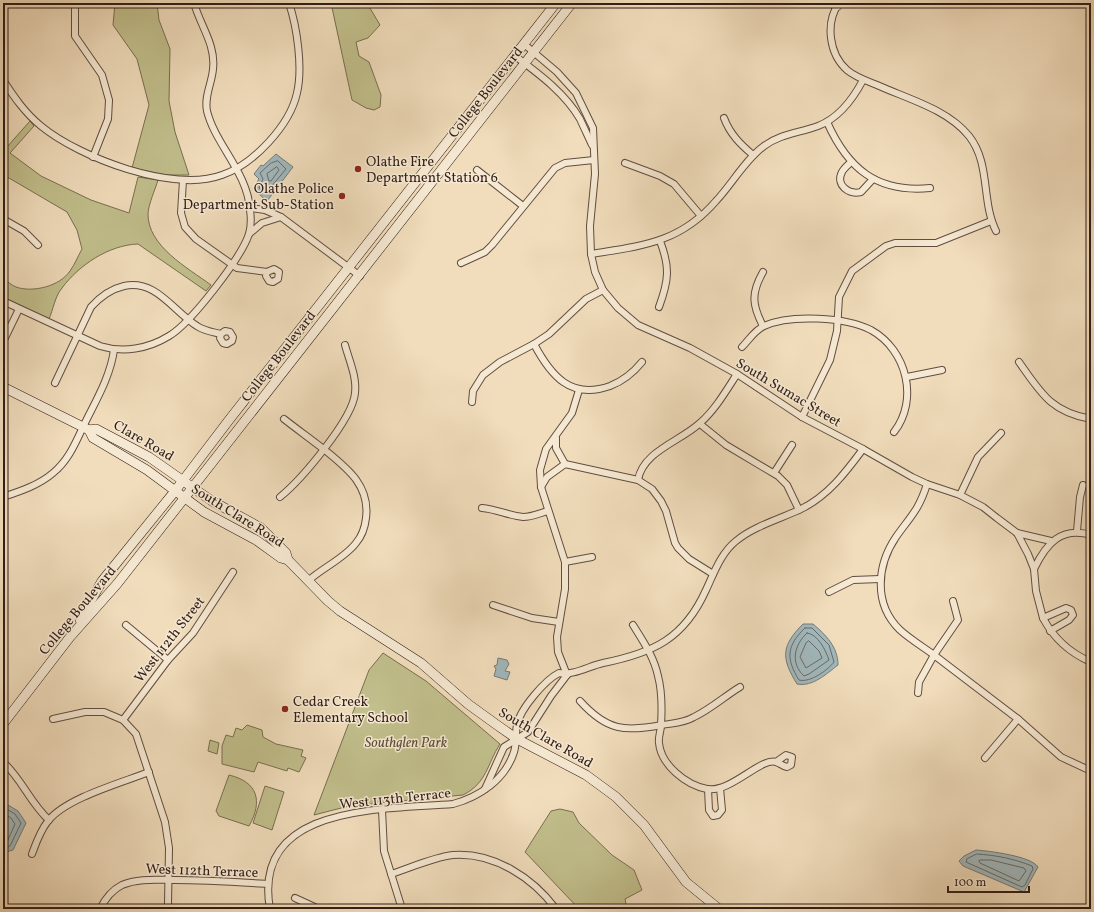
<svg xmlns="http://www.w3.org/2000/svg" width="1094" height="912" viewBox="0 0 1094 912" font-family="Vollkorn,serif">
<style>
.green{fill:#c1bf8c;stroke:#796e51}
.water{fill:#a1b8bc;stroke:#747a7a}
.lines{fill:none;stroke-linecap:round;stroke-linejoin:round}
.shore{stroke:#696a69;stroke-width:1}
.street-casing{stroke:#614d40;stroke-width:8}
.secondary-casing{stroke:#311d16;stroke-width:10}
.street{stroke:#f6e9d3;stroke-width:6}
.secondary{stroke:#f6e9d3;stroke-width:9}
.poi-dot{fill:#8f2418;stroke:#f6e9d3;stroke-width:1.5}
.labels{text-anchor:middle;stroke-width:3;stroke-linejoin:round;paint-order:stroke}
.street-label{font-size:14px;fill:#311d16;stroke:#f6e9d3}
.poi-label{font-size:14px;fill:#311d16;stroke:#f6e9d3;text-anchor:start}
.park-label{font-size:14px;font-style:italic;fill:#5c4e39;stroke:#f6e9d3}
</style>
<rect width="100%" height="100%" fill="#f1ddbc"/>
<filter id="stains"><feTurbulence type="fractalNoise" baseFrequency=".005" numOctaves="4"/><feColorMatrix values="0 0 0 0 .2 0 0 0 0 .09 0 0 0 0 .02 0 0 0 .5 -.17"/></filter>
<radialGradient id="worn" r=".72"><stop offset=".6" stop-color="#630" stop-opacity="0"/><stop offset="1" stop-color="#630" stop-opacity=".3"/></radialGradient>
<g class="green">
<path d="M 115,3 L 157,3 L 159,20 L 170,49 L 169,101 L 175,132 L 189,175 L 166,175 L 132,168 L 149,105 L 137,59 L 113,25 Z"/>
<path d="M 331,3 L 367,3 L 380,25 L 368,38 L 356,42 L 359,56 L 369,62 L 381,95 L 380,107 L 374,110 L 366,108 L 352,100 Z"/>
<path d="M 30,121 L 34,126 L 10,153 L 41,176 L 91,200 L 129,213 L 138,177 L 158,180 C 155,190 149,203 148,213 C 147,246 188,268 211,285 L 206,291 L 138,244 C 109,245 79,265 62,288 C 55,296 53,310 49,319 L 3,297 L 3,278 C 7,281 11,285 16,287 C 33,293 60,286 70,271 C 75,264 78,256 82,249 L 77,230 L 67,212 L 9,178 L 3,176 L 3,149 L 7,147 Z"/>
<path d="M 383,653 L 426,681 L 500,744 C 487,764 487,783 463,795 L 349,806 L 314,815 L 369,670 Z"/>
<path d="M 247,725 L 262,730 L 263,737 L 276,744 L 303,750 L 301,756 L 306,758 L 299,772 L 288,768 L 287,771 L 258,762 L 254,772 L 222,764 L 222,746 L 226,735 L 233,737 L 236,728 L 242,730 Z"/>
<path d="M 210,740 L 219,743 L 217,754 L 208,751 Z"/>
<path d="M 229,775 C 258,782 263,801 249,826 L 219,816 L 216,811 Z"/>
<path d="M 265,786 L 284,792 L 272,830 L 253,823 Z"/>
<path d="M 560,809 L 573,812 L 579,823 L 612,855 L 634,870 L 642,890 L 625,899 L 627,909 L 579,909 L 525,852 L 551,811 Z"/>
</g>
<g class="water">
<path d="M 276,154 L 293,167 L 267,201 L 253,189 L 259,179 L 254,174 L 261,165 L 263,166 Z"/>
<path d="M 803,624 L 813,624 C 826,635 838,647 838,665 C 826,674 813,687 797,684 C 781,658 781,646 803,624 Z"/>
<path d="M 498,658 L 507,660 L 509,664 L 505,671 L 510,672 L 507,680 L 494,676 L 496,669 L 494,666 L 497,665 Z"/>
<path d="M 3,802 L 18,811 L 26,823 L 13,850 L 3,853 Z"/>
<path d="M 976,850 C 989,851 1031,856 1038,867 L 1024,892 L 963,866 L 959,861 L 964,856 Z"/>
</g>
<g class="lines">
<g class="shore">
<path d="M 278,161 L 286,169 L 265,194 L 259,188 L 263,179 L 260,173 L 271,163 Z"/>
<path d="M 277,167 L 279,170 L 271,181 L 269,181 L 267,174 Z"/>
<path d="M 805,628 L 812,628 L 829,645 L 834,662 C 828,670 810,683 799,680 C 786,659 786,646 805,628 Z"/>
<path d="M 807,633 C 818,634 826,651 829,660 L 809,674 L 804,676 C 790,663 794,645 807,633 Z"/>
<path d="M 809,641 L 819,651 L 822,658 L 806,668 L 800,657 L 806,643 Z"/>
<path d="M 3,807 L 15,814 L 21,823 L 10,846 L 3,849"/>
<path d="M 3,813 L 11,818 L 15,824 L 7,842 L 3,843"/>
<path d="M 977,854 C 995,855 1015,859 1032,866 L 1033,869 L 1025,885 L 1022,887 L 966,862 L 967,859 Z"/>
<path d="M 981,860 L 991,860 L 1024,868 L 1026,871 L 1019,881 L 980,863 L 979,861 Z"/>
</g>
<defs>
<g id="street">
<path d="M 75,3 L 75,36 L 102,75 L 109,100 L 108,119 L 93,157"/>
<path d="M 839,3 C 825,23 829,54 847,70 C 855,77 867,81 877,85 C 908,99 947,109 969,136 C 991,164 981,201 996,231"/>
<path d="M 524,44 L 557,72 L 576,93 L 593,128 L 595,174 L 590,226 L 591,254 L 595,272 L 603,290 L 618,308 L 638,325 L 690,348 L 737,374 L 802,417 L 863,449 L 912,477 L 927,484 L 960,495 L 983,507 L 997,518 L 1017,533 L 1028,554 L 1034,569 L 1036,591 L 1043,618"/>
<path d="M 515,56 C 539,74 565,93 580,119 C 584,128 588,136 592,145"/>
<path d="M 3,80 C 14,97 25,113 41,126 C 80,158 173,193 222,175 C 254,164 290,125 297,93 C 303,68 297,27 289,3"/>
<path d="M 724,118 C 730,134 740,144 753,155"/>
<path d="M 827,122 C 848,169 877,193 930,188"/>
<path d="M 851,162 C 848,165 844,168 842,172 C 835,185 849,195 861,192 L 873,179"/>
<path d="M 625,163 L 660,176 L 674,184 L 701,216"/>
<path d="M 477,170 L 523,206"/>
<path d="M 183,180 L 181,213 L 185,227 L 196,239 L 237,268 L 267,272 L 274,269 L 279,272 L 278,279 L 273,282 L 269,281 L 266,276 L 267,272"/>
<path d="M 250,208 L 265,210 L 281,217 L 360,276"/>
<path d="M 3,219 L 24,231 L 38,245"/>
<path d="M 249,234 L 262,223 L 281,217"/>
<path d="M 591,254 C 641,246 680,243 716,201 C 732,184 745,160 764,146 C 780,134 799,133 818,126 C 839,118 853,99 863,80"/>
<path d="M 461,263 L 485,252 L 492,245 L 555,168 L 565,163 L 594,160"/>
<path d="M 763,272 C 751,293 752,305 763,326"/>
<path d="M 3,301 L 100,346 C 123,353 148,349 169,336 C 191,323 241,258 249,234 C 251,227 251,217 250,210 C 248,173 215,144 207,111 C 204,96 212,83 213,69 C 216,45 200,25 194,3"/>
<path d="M 659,307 C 669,280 670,267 660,241"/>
<path d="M 3,342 L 19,309"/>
<path d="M 534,344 C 551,376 571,400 610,386 C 623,381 633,373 642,362"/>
<path d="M 742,347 C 749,340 755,330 764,326 C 790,314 846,317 871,330 C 907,350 919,400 894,432"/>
<path d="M 1019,362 C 1041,393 1051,412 1091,419"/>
<path d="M 907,377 L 942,370"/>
<path d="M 55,383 L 91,307 C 100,297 111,289 124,286 C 156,279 173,311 197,326 C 204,331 213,332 221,334 L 225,331 L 230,332 L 233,337 L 232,341 L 227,344 L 223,343 L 220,338 L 221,334"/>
<path d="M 472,402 L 473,391 L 483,375 L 500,362 L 534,344 L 549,334 L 586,299 L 603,290"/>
<path d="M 802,417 L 830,360 L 837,331 L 839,297 L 852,271 L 886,246 L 895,243 L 936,243 L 991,221"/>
<path d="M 284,419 C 298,430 312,440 326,451 C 348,469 370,486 366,518 C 365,527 362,536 356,543 C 345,558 322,568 308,581"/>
<path d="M 700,424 L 726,445 L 778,476 L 787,485 L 799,510"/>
<path d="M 556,438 L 556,448 L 565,464"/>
<path d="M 774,473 L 792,445"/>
<path d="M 638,480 C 643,451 681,441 700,423 C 715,410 726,391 737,374"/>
<path d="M 541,487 L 547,477 L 565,464 L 638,480 L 652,489 L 661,501 L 666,511 L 675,543 L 678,548 L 689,559 L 713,574"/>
<path d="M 960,495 L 978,457 L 1001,433"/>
<path d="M 3,497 C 21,491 39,485 53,473 C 68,461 75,444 83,427 C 95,402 110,378 114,350"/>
<path d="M 280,497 C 301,480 353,419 355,393 C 357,377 349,360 345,345"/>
<path d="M 482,508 C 496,509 510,516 523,517 C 532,517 540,513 548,511"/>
<path d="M 1077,531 L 1080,497 L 1083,485"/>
<path d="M 1017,533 L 1051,541"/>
<path d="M 565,562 L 592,557"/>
<path d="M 1034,569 C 1046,544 1061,526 1091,535"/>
<path d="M 829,592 L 853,580 L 880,579"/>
<path d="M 953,601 L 958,620 L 934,655 L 1018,719 L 985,758"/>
<path d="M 493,605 L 532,618 L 559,622"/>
<path d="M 126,625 L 168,660"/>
<path d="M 633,625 C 643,641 654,657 658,676 C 662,691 662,709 661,725 C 661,731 658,737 659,743 C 661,765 686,785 707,789 C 731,793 761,757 776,762 C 780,763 782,766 787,767 L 791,765 L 792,757 L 786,755 L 776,762"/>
<path d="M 1050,631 L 1069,620 L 1073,615 L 1071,610 L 1066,608 L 1043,618 C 1054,639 1070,653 1091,662"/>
<path d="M 567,675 L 558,652 L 557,637 L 565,589 L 565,562 L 541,487 L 540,470 L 546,449 L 572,413 L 579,390"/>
<path d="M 918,693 L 919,682 L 934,655 C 923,647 910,639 900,630 C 873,604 877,565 896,537 C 910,517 919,510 927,484"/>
<path d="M 580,701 C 607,731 625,732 662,725 C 674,723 684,723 694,717 C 711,709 725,696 740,687"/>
<path d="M 53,719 L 85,712 L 104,712 L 123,720 L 136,734 L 165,822 L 169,848 L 168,904 L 170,909"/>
<path d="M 1018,719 L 1061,757 L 1091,771"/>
<path d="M 123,720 L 168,660 L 193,633 L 233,572"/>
<path d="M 3,762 C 22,779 30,803 49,820"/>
<path d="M 485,789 L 504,747 L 528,732 L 551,696 L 567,675"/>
<path d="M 708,789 L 709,810 L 713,816 L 718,815 L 722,810 L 720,788"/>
<path d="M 382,810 L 384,851 L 402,909"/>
<path d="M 32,854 C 36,843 40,831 48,821 C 66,798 121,783 149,772"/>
<path d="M 391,874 C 410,868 434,857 453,855 C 494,852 533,878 556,909"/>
<path d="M 295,898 L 319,909"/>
<path d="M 100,909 C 105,899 112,890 122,885 C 138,878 157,880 174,880 C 205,880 236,882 268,884"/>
<path d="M 270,909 C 251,803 385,810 453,804 C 479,797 505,780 514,752 C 517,743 515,734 517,725 C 520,709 545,680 559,673 C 573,676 589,666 603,663 C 653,653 684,639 706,590 C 714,573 721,553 736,541 C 754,526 780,519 801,509 C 828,496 846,472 863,449"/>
</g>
<g id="secondary">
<path d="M 832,3 L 837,6"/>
<path d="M 3,387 L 89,430 L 96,429 L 149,457 L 212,501 L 261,528 L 286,553 L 288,560"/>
<path d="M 89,430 L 93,438 L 147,470 L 204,512 L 256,540 L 281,558 L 288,560 L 328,601 L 340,611 L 421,663 L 468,704 L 497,725 L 517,739 L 586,775 L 616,797 L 644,825 L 686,882 L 719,909"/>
<path d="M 80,620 L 102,581 L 175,491 L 229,420 L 556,3"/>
<path d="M 3,724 L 70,637 L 117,584 L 572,3"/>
</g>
</defs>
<use href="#street" class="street-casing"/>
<use href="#secondary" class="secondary-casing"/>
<use href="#street" class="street"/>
<use href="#secondary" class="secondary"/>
</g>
<g class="poi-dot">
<circle cx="358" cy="169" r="4"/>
<circle cx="342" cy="196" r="4"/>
<circle cx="285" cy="709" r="4"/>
</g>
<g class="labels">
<g class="street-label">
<text transform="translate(485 92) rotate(-52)" y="5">College Boulevard</text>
<text transform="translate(278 356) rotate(-52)" y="5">College Boulevard</text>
<text transform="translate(789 392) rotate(31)" y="5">South Sumac Street</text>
<text transform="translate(144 440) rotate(30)" y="5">Clare Road</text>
<text transform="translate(238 515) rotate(32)" y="5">South Clare Road</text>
<text transform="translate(77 610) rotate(-50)" y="5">College Boulevard</text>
<text transform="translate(169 639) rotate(-52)" y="5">West 112th Street</text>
<text transform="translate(546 737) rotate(30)" y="5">South Clare Road</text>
<text transform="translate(395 798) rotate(-6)" y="5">West 113th Terrace</text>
<text transform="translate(202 870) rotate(2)" y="5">West 112th Terrace</text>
</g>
<g class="poi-label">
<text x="366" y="166">Olathe Fire<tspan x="366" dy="16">Department Station 6</tspan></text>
<text x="334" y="193" text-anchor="end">Olathe Police<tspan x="334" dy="16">Department Sub-Station</tspan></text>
<text x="293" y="706">Cedar Creek<tspan x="293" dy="16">Elementary School</tspan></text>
</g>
<g class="park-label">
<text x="406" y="747">Southglen Park</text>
</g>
</g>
<rect width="1094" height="912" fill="none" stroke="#f1ddbc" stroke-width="16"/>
<rect x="4" y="4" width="1086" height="904" fill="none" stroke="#311d16" stroke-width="2"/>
<rect x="8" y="8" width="1078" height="896" fill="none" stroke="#311d16"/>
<path d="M948 886v6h81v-6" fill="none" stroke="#311d16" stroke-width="2"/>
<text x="954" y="886" font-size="12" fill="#311d16" stroke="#f6e9d3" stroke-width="3" paint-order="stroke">100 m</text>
<rect width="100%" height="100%" filter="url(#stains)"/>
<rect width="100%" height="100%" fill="url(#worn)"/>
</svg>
